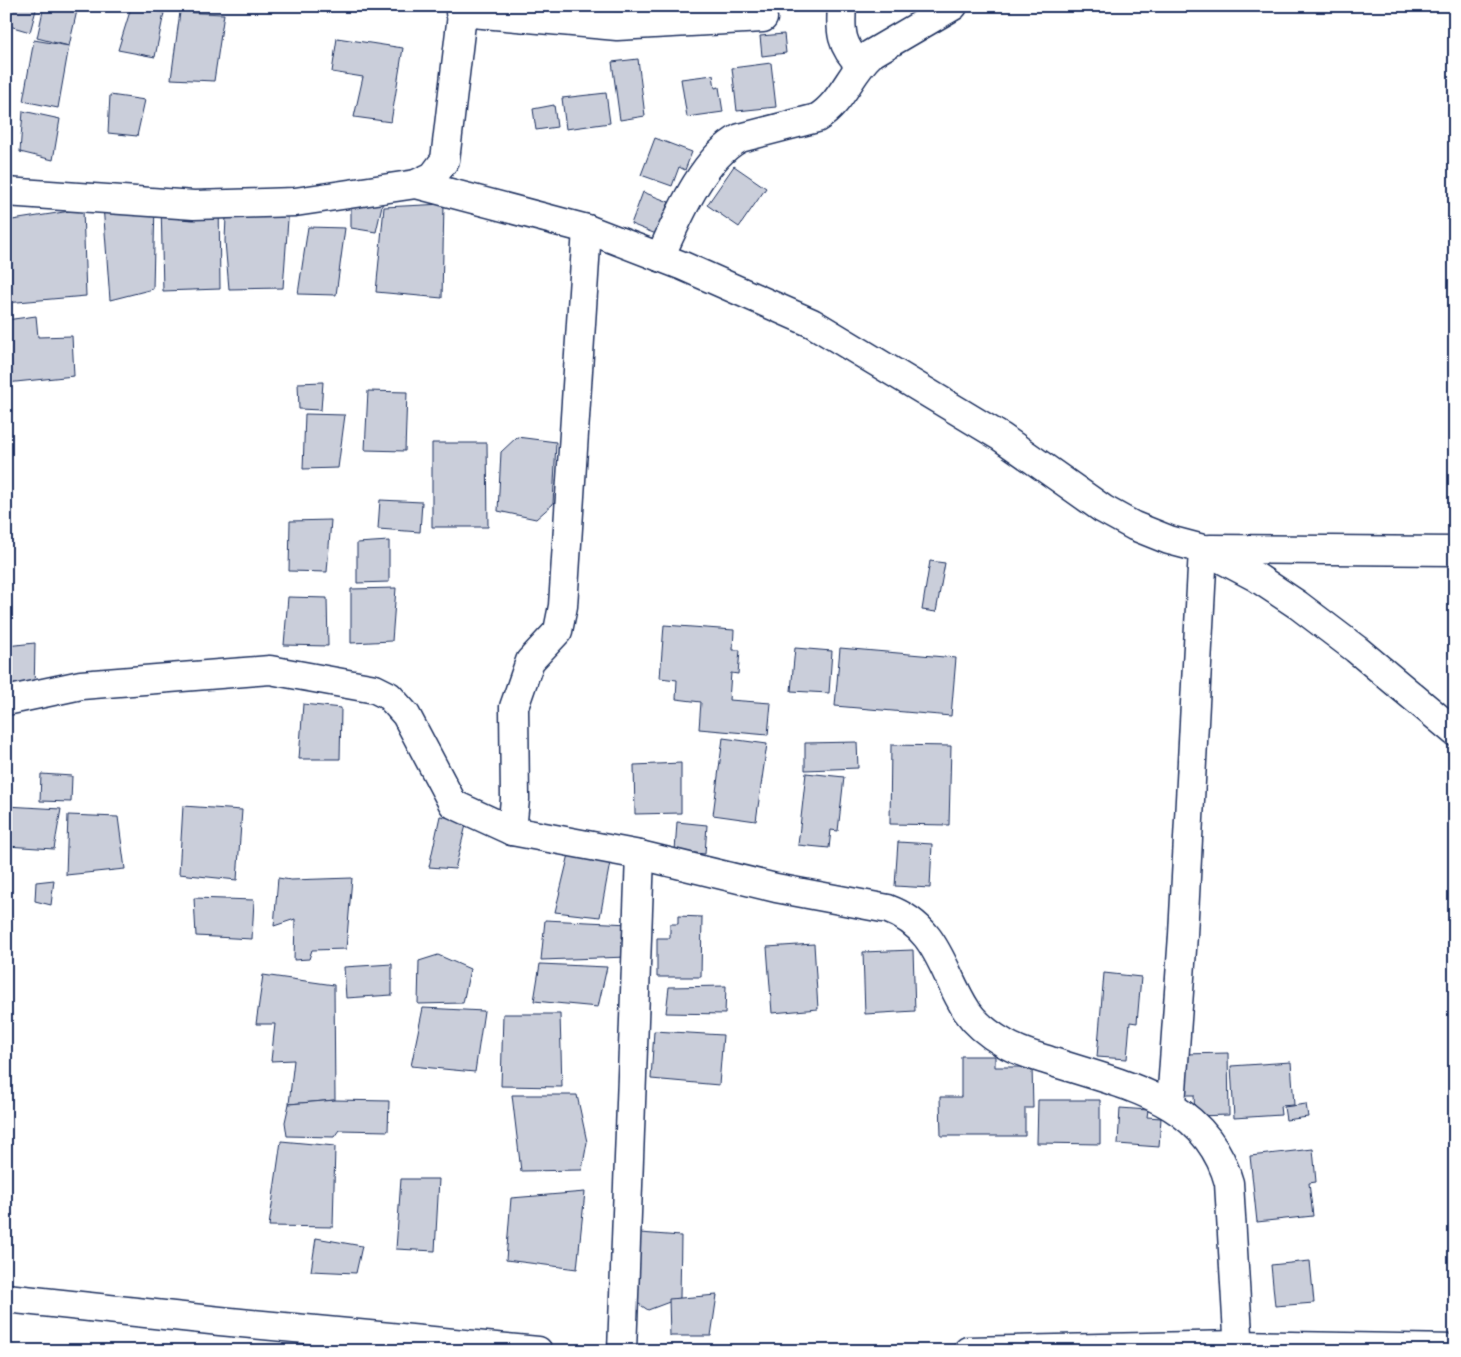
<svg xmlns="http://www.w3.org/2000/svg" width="1461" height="1357" viewBox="0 0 1461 1357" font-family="Pangolin,sans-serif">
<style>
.building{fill:#caceda;stroke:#1b2f5e}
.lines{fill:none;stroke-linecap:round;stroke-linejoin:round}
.minor-casing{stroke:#1b2f5e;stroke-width:31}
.minor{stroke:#fff;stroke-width:28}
</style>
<rect width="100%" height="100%" fill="#fff"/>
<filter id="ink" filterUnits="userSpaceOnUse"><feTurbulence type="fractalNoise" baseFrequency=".02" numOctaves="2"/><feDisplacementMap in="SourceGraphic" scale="10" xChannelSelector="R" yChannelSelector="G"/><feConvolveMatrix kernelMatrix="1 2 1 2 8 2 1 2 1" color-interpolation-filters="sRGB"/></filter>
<g filter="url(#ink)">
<g class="building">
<path d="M 6,6 L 37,6 L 30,32 L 6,25 Z"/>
<path d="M 44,6 L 78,6 L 69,46 L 37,38 Z"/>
<path d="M 131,8 L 164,13 L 155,57 L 118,50 Z"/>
<path d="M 180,12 L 224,14 L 214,81 L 171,79 Z"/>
<path d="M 784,34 L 786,53 L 762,56 L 760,36 Z"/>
<path d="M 337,38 L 403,48 L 391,122 L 354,117 L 363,77 L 332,72 Z"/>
<path d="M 34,40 L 69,46 L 58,108 L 23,101 Z"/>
<path d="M 638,59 L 645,116 L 620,120 L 612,62 Z"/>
<path d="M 771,63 L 776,107 L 737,111 L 732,68 Z"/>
<path d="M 713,75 L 715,88 L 719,87 L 723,112 L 687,117 L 681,79 Z"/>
<path d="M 606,93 L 610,123 L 566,129 L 562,98 Z"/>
<path d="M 110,95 L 145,100 L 137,136 L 108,133 Z"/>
<path d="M 554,105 L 557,127 L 536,130 L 533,109 Z"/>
<path d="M 23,111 L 60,119 L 53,160 L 20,152 Z"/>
<path d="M 655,138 L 692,152 L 685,170 L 679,167 L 672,186 L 641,175 Z"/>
<path d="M 734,166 L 766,188 L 739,227 L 707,205 Z"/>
<path d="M 227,192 L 290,192 L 283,288 L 229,289 L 225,241 Z"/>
<path d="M 643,192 L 669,202 L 656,234 L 631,224 Z"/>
<path d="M 219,197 L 220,289 L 163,291 L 161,203 Z"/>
<path d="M 351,200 L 383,201 L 376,232 L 351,228 Z"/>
<path d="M 155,202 L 153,289 L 110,300 L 103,205 Z"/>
<path d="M 444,204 L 442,298 L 376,292 L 384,207 Z"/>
<path d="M 83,209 L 86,296 L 6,303 L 6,221 Z"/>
<path d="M 308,227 L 345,228 L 336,295 L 298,294 Z"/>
<path d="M 36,316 L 38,337 L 72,336 L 74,376 L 6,383 L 6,320 Z"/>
<path d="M 323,382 L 321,410 L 299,409 L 298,383 Z"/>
<path d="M 368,391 L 407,392 L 405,451 L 365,450 Z"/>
<path d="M 305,414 L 345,415 L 338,468 L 303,469 Z"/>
<path d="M 517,437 L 556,442 L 553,504 L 536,519 L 498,511 L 501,452 Z"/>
<path d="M 432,443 L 487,443 L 488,527 L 432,527 Z"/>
<path d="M 380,500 L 422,502 L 420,532 L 378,529 Z"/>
<path d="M 331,520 L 327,572 L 289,571 L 290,521 Z"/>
<path d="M 389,541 L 389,582 L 357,583 L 357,543 Z"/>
<path d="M 930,561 L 945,563 L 936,612 L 922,610 Z"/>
<path d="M 396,588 L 392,641 L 351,643 L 351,589 Z"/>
<path d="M 288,597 L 327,598 L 328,646 L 284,645 Z"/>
<path d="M 664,625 L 734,630 L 733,650 L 740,650 L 738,674 L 731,673 L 729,700 L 771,703 L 768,735 L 699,729 L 701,702 L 676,699 L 677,680 L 660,678 Z"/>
<path d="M 35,643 L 34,695 L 6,696 L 6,646 Z"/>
<path d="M 795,648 L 832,651 L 829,693 L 791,691 Z"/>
<path d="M 840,648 L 956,658 L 951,716 L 835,706 Z"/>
<path d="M 303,704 L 341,708 L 340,759 L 299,759 Z"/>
<path d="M 723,738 L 767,744 L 756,821 L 713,815 Z"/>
<path d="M 857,742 L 858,768 L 805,770 L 805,743 Z"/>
<path d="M 891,745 L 951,746 L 949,825 L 890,824 Z"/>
<path d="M 681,763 L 681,813 L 635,814 L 634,765 Z"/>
<path d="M 806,773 L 844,777 L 838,831 L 831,830 L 829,848 L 798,845 Z"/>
<path d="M 41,774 L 72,776 L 71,802 L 40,801 Z"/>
<path d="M 6,806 L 61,809 L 54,849 L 6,846 Z"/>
<path d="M 183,806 L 242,810 L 237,880 L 179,874 Z"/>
<path d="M 68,815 L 118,817 L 125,869 L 66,875 Z"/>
<path d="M 440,816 L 467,821 L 455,869 L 429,867 Z"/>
<path d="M 677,822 L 707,825 L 705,854 L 675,851 Z"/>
<path d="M 898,842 L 932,844 L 930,888 L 895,886 Z"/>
<path d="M 570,850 L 611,857 L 600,917 L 555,912 Z"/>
<path d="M 278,878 L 291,880 L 352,878 L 346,949 L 312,950 L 309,959 L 294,960 L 295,919 L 274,926 Z"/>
<path d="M 54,880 L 51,905 L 35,901 L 36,882 Z"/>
<path d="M 194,898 L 254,900 L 252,939 L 196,936 Z"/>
<path d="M 678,916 L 702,917 L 701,977 L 657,977 L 657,938 L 670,938 L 670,924 L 678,924 Z"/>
<path d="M 545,920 L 630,924 L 628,957 L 541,960 Z"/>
<path d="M 814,944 L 818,1009 L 772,1013 L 767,947 Z"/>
<path d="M 913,950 L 915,1011 L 865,1014 L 863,952 Z"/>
<path d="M 438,955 L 470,969 L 463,1003 L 418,1004 L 419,961 Z"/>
<path d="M 392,964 L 392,995 L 346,998 L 344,967 Z"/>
<path d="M 540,964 L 607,967 L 598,1007 L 534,1001 Z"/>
<path d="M 1104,973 L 1141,977 L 1137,1023 L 1130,1022 L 1127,1059 L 1097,1057 Z"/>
<path d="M 263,975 L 334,985 L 335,1100 L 289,1104 L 294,1060 L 271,1061 L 275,1024 L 256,1024 Z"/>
<path d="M 726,986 L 725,1014 L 666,1013 L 669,987 Z"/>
<path d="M 423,1008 L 484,1011 L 475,1072 L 411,1066 Z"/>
<path d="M 503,1014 L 560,1014 L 562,1087 L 501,1086 Z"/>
<path d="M 654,1031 L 723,1035 L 719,1085 L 651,1079 Z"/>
<path d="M 1228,1053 L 1229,1115 L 1195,1116 L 1194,1095 L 1184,1095 L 1184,1054 Z"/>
<path d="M 961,1056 L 995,1056 L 995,1067 L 1032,1067 L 1033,1108 L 1025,1108 L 1025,1136 L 941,1136 L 940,1097 L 961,1097 Z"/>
<path d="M 1291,1062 L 1294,1105 L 1280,1106 L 1281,1115 L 1234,1118 L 1231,1066 Z"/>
<path d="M 512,1095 L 577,1095 L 587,1142 L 582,1170 L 521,1171 Z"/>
<path d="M 335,1100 L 389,1101 L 388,1131 L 339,1130 L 334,1137 L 287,1136 L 285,1122 L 289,1104 Z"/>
<path d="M 1038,1100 L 1100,1100 L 1100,1144 L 1037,1143 Z"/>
<path d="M 1306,1104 L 1308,1117 L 1286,1120 L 1284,1107 Z"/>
<path d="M 1120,1108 L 1148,1110 L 1147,1117 L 1161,1118 L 1159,1147 L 1118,1144 Z"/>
<path d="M 281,1141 L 335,1146 L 333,1227 L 269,1226 Z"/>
<path d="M 1313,1149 L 1316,1182 L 1309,1183 L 1313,1216 L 1257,1222 L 1250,1156 Z"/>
<path d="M 401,1179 L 439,1179 L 435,1251 L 396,1249 Z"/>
<path d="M 585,1192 L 577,1269 L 506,1260 L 511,1198 Z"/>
<path d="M 626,1232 L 681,1236 L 680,1298 L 648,1310 L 633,1300 Z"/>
<path d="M 316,1238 L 362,1246 L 356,1273 L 311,1271 Z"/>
<path d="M 1310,1261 L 1314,1303 L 1275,1306 L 1271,1265 Z"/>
<path d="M 717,1295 L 711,1336 L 670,1336 L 669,1299 Z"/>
</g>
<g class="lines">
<defs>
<g id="minor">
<path d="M 842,6 C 840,31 841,47 860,64"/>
<path d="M 460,12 L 617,26 L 763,18"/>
<path d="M 416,184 L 587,229 L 683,266 L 812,323 L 1001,437 L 1103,509 L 1134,526 L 1169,540 L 1203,549 L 1256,577 L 1298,605 L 1356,649 L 1455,732"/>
<path d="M 6,192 L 194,205 L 295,202 L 416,184 L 433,176 L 445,160 L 463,6"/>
<path d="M 660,257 C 677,220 702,158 740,138 L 817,118 C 842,103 850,73 871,54 L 953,6"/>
<path d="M 1210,549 L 1455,551"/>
<path d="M 6,701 L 81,685 L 270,670 L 375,689 L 389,696 L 406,715 L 453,804 L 512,831 L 640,855 L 776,888 L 888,909 C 939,928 941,971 967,1011 C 976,1024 990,1035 1004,1043 C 1018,1052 1035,1056 1050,1061 C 1122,1085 1206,1098 1229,1183 L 1239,1351"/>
<path d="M 512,831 L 515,799 L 514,707 L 530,661 L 558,631 L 563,606 L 587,229"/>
<path d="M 1171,1104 L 1183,935 L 1203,549"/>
<path d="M 6,1298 L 220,1321 L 538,1351"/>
<path d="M 622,1351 L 640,855"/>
<path d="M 968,1351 L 1238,1345 L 1455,1349"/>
</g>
</defs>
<use href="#minor" class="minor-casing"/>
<use href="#minor" class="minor"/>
</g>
</g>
<rect width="1461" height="1357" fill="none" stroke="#fff" stroke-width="25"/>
<rect x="12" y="12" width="1436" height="1332" fill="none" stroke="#1b2f5e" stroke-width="2" filter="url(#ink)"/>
</svg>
